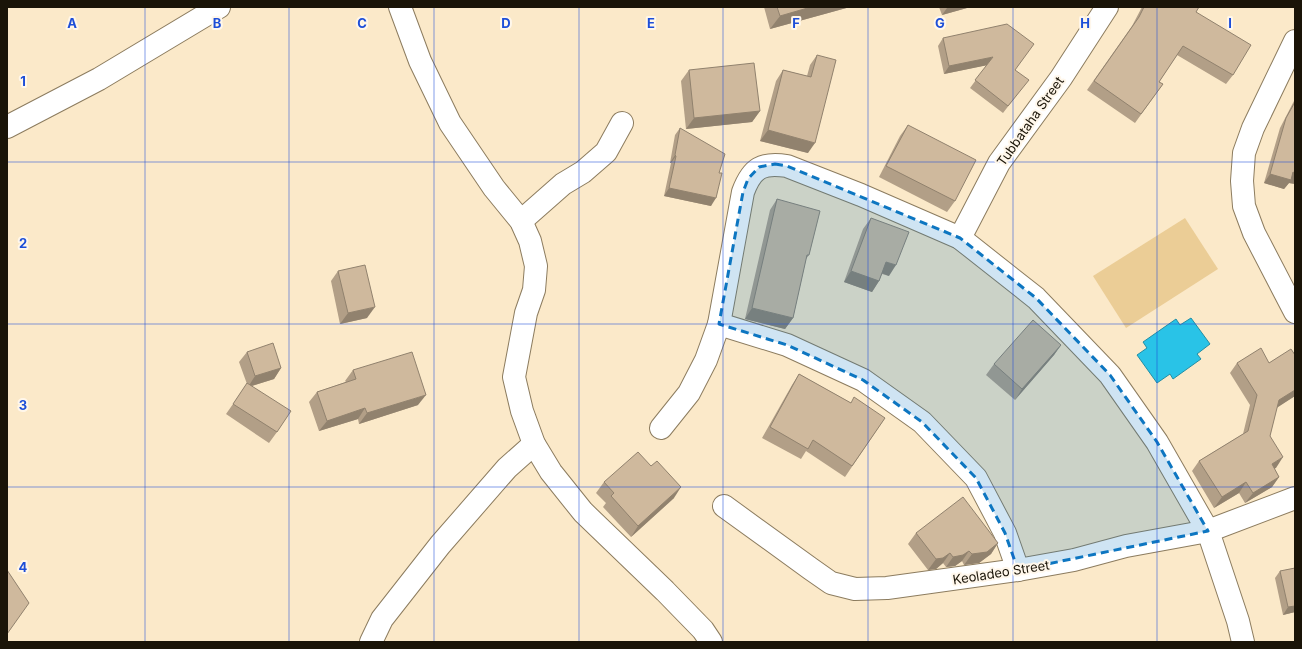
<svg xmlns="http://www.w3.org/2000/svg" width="1302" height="649" viewBox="0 0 1302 649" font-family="Inter,sans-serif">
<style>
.garden{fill:#ebcd96}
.water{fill:#29c3e7;stroke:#248ea4}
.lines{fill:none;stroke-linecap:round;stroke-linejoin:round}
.minor-casing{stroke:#8c7c5f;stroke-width:24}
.minor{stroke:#fff;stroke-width:22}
.wall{fill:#b29f87}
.shaded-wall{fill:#91826e}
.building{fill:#cfb99d;stroke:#91826e}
.marked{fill:#0d76c1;fill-opacity:0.2;stroke:#0d76c1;stroke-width:3;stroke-dasharray:8 5;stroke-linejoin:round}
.grid{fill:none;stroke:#1d4ed8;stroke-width:1;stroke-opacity:0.55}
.labels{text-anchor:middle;stroke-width:4;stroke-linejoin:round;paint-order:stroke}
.street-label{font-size:13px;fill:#1a1408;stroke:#fff7eb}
.grid-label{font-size:13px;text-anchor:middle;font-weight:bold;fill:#1d4ed8;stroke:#fff7eb;stroke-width:4;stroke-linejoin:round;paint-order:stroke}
</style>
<rect width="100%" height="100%" fill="#fbe9c9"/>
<path class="garden" d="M 1185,218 L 1218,269 L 1126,328 L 1093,276 Z"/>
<path class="water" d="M 1191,318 L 1210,344 L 1197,354 L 1201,359 L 1173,379 L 1170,374 L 1157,383 L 1137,355 L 1147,348 L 1143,342 L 1176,319 L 1180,325 Z"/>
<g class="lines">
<defs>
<g id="minor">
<path d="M 400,7 L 420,61 L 450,123 L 494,188 L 521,221 L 530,241 L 536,266 L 534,290 L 526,313 L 514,377 L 522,411 L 534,444 L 551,472 L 583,512 L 665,591 L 703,630 L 711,642"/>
<path d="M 1295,41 L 1253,128 L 1244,153 L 1242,181 L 1244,206 L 1254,233 L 1295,312"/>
<path d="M 7,127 L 99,79 L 219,7"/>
<path d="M 521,221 L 563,184 L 583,172 L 606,152 L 622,123"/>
<path d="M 960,238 L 999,163 L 1061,78 L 1107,7"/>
<path d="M 719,324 L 787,345 L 863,380 L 922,422 L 976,478 L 1005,533 L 1018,570"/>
<path d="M 661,428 L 689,393 L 706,360 L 719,324 L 743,192 C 752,168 762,162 787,166 L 861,195 L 960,238 L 1036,298 L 1110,375 L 1157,442 L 1208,531 L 1238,621 L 1243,642"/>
<path d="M 724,506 L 811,569 L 831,583 L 855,589 L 887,588 L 1018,570 L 1074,560 L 1126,546 L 1208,531 L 1295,498"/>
<path d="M 371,642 L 382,619 L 440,545 L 507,468 L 534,444"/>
</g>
</defs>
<use href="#minor" class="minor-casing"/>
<use href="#minor" class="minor"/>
</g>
<g class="wall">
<path d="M 764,7 L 850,7 L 770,29 Z"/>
<path d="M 939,7 L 968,7 L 967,8 L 942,15 Z"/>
<path d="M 1142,7 L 1199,7 L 1196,12 L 1233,75 L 1226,84 L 1177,55 L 1159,82 L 1163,84 L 1135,123 L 1087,90 L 1132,26 Z"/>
<path d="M 943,38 L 1015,70 L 1023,87 L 1003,113 L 970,88 L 987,65 L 944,74 L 938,46 Z"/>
<path d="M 817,55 L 808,153 L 760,141 L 776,81 L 783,70 L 807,76 L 810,65 Z"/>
<path d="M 689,70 L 760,111 L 752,122 L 686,129 L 681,81 Z"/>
<path d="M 1295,99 L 1295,184 L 1289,183 L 1284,189 L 1264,183 L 1280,128 Z"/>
<path d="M 908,125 L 955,201 L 947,212 L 879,177 L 900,136 Z"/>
<path d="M 680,128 L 719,173 L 711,206 L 664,196 L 671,163 L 670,163 L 675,135 Z"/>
<path d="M 777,199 L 809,255 L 806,259 L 793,318 L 785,329 L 745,319 L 770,210 Z"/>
<path d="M 871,218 L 889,276 L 882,274 L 879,281 L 872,292 L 844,282 L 863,229 Z"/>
<path d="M 338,271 L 367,318 L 340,324 L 331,281 Z"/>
<path d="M 1061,345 L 1054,355 L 1015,400 L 986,375 L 994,364 Z"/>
<path d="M 247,352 L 281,368 L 274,379 L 252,386 L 277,432 L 269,443 L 226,414 L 247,384 L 239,362 Z"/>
<path d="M 1295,355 L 1295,396 L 1277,407 L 1270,436 L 1276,468 L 1274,468 L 1279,477 L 1272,487 L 1245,503 L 1239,493 L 1214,508 L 1192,471 L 1199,461 L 1243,434 L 1250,405 L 1230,373 L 1237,363 L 1269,363 Z"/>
<path d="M 353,370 L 418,405 L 359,424 L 358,419 L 319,431 L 309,402 L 317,392 L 346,382 L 345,381 Z"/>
<path d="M 799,374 L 851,403 L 885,418 L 845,477 L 806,451 L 801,459 L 762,438 L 792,385 Z"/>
<path d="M 604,482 L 674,498 L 631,537 L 603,507 L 606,503 L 596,493 Z"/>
<path d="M 916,533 L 998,543 L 991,554 L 979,563 L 964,565 L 962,561 L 955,566 L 946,567 L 943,563 L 936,569 L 928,570 L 908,544 Z"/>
<path d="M 1295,568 L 1295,612 L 1283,615 L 1275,578 L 1280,571 Z"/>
</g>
<g class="shaded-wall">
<path d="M 811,7 L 850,7 L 770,29 L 780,16 Z"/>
<path d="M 951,7 L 968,7 L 967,8 L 942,15 L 947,8 Z"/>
<path d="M 993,57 L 988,65 L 944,74 L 949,66 Z"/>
<path d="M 760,111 L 752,122 L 686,129 L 694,118 Z"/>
<path d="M 768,130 L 815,143 L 808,153 L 760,141 Z"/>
<path d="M 675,155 L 676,156 L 671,163 L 670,163 Z"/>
<path d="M 1293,172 L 1295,173 L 1295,184 L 1289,183 L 1284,189 L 1264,183 L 1270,174 Z"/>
<path d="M 669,188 L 716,198 L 711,206 L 664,196 Z"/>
<path d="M 886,262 L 896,265 L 889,276 L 879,272 Z"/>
<path d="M 851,271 L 879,281 L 872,292 L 844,282 Z"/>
<path d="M 375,307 L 367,318 L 340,324 L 348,313 Z"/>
<path d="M 752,308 L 793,318 L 785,329 L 745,319 Z"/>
<path d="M 1061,345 L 1054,355 L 1015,400 L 1022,389 Z"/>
<path d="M 281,368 L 274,379 L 248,387 L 255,376 Z"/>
<path d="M 1295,390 L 1295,396 L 1272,411 L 1279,400 Z"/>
<path d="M 426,395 L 418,405 L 359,424 L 367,413 Z"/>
<path d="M 365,408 L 358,419 L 319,431 L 327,421 Z"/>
<path d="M 1283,457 L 1276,468 L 1264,474 L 1272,464 Z"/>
<path d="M 1279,477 L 1272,487 L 1245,503 L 1253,493 Z"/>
<path d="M 1246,482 L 1239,493 L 1214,508 L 1222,497 Z"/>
<path d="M 681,487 L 674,498 L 631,537 L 638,526 Z"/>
<path d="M 998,543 L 991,554 L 979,563 L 964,565 L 972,554 Z"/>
<path d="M 969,551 L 962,561 L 955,566 L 946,567 L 953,557 Z"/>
<path d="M 950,553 L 943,563 L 936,569 L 928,570 L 936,559 Z"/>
<path d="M 1295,606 L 1295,612 L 1283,615 L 1288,607 Z"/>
</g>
<g class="building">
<path d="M 777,7 L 811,7 L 780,16 Z"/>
<path d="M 1144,7 L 1199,7 L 1196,12 L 1251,45 L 1233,75 L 1183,46 L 1159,82 L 1163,84 L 1141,114 L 1094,81 L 1139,17 Z"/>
<path d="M 1007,24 L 1034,44 L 1015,70 L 1029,80 L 1008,106 L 975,80 L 993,57 L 949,66 L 943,38 Z"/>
<path d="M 817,55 L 836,60 L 815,143 L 768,130 L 783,70 L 811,77 Z"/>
<path d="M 754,63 L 760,111 L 694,118 L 689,70 Z"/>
<path d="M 1295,102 L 1295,173 L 1293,172 L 1291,180 L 1270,174 L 1286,118 Z"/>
<path d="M 908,125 L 976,160 L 955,201 L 886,166 Z"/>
<path d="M 680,128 L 725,154 L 719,173 L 722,173 L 716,198 L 669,188 L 676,156 L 675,155 Z"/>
<path d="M 777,199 L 820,211 L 809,255 L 807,255 L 793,318 L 752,308 Z"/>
<path d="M 871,218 L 909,232 L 896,265 L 886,262 L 879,281 L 851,271 Z"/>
<path d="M 365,265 L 375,307 L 348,313 L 338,271 Z"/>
<path d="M 1033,320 L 1061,345 L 1022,389 L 994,364 Z"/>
<path d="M 273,343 L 281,368 L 255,376 L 247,352 Z"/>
<path d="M 1261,348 L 1269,363 L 1291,349 L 1295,355 L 1295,390 L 1279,400 L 1270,436 L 1283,457 L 1272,464 L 1279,477 L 1253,493 L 1246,482 L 1222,497 L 1199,461 L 1248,431 L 1257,395 L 1237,363 Z"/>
<path d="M 412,352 L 426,395 L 367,413 L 365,408 L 327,421 L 317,392 L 356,379 L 353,370 Z"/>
<path d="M 799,374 L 851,403 L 854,397 L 885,418 L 852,466 L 813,440 L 808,449 L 770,427 Z"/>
<path d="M 247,383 L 291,411 L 277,432 L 233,404 Z"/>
<path d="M 638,452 L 651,466 L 657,461 L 681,487 L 638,526 L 611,496 L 614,493 L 604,482 Z"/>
<path d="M 963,497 L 998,543 L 987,552 L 972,554 L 969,551 L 963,555 L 953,557 L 950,553 L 943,558 L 936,559 L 916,533 Z"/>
<path d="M 1295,568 L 1295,606 L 1288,607 L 1280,571 Z"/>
<path d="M 7,570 L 29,603 L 7,634 Z"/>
</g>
<path class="marked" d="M 775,164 L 787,166 L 960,238 L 1036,298 L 1110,375 L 1157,442 L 1208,531 L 1018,570 L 1005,533 L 976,478 L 922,422 L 863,380 L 787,345 L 719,324 L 743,192 L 748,179 L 759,167 Z"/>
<path class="grid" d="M 145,7 L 145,642M 289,7 L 289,642M 434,7 L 434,642M 579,7 L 579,642M 723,7 L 723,642M 868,7 L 868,642M 1013,7 L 1013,642M 1157,7 L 1157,642M 7,162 L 1295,162M 7,324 L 1295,324M 7,487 L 1295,487"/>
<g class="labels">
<g class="street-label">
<text transform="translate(1030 121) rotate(-55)" y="5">Tubbataha Street</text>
<text transform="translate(1001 572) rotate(-9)" y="5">Keoladeo Street</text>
</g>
</g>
<g class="grid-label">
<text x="72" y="28">A</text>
<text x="217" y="28">B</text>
<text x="362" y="28">C</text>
<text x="506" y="28">D</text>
<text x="651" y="28">E</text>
<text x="796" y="28">F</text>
<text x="940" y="28">G</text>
<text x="1085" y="28">H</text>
<text x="1230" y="28">I</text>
<text x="23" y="86">1</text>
<text x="23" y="248">2</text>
<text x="23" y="410">3</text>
<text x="23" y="572">4</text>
</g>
<rect width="1302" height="649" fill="none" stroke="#1a1408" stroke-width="16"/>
</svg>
